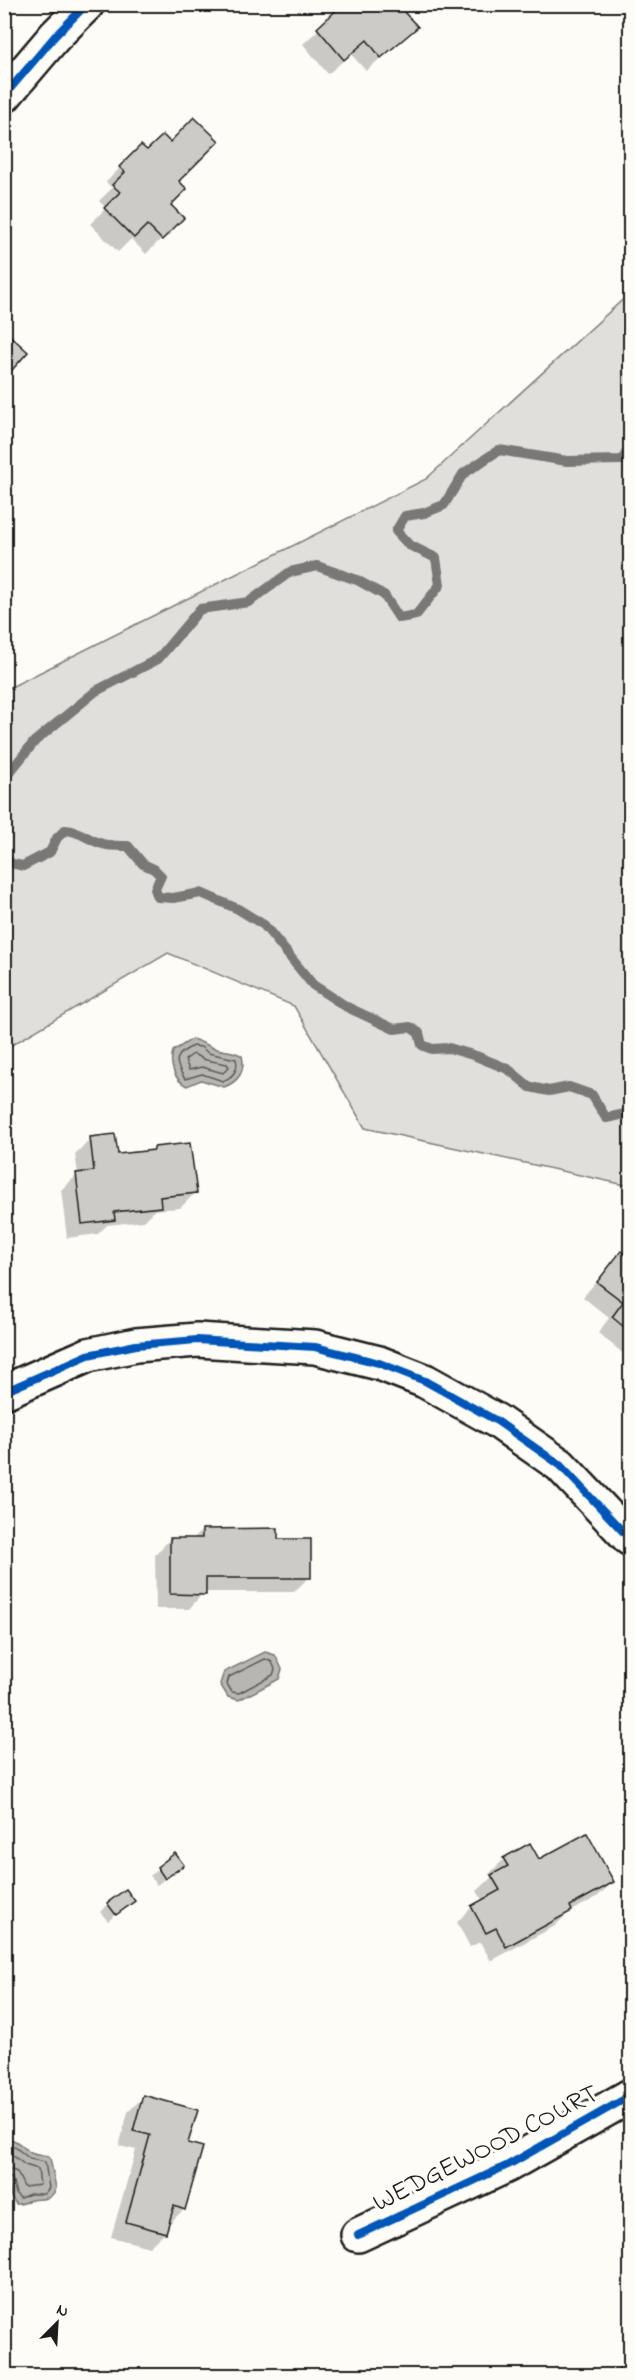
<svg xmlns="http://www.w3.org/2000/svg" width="635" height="2380" viewBox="0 0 635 2380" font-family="'Indie Flower',sans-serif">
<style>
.green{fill:#e0dfdb;stroke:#7e7e7c;stroke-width:1.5}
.water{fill:#b7b6b2;stroke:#797876;stroke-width:1.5}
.shadow{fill:#0003}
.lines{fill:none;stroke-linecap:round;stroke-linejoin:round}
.shore{stroke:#5a5a58;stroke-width:1.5}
.stream{stroke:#797876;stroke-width:10}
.building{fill:#cccbc8;stroke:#1c1c1c;stroke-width:1.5}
.minor-casing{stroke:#1c1c1c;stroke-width:38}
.minor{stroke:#fdfcf7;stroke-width:33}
.cycleway-casing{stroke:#fdfcf7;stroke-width:11}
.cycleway{stroke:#0057b8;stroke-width:8}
.labels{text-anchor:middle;stroke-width:6;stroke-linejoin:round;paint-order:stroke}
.street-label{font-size:27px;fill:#1c1c1c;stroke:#fdfcf7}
</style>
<rect width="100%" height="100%" fill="#fdfcf7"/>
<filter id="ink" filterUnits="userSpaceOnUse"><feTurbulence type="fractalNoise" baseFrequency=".0167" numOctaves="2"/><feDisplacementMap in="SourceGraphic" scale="12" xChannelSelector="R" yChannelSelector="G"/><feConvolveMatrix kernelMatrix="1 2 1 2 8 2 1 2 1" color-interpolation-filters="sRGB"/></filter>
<g filter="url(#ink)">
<path class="green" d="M 630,293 L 630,1186 L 365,1128 L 294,1006 L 168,953 L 5,1049 L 5,690 L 426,479 Z"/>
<g class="water">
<path d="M 192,1039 C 200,1041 203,1043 209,1046 C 219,1052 232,1049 242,1056 C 246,1071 238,1082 224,1087 L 201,1080 L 187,1086 C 174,1080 169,1064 173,1051 Z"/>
<path d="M 265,1652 L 275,1655 L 282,1669 L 279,1679 L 239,1700 L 228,1697 L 220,1684 L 224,1672 Z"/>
<path d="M 11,2139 C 20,2142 24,2149 31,2153 C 38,2157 44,2154 50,2158 L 56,2188 C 51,2202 42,2198 31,2200 C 24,2201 24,2205 16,2204 L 11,2197 L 7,2180 L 5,2178 L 4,2141 Z"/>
</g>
<g class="shadow">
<path d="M 339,4 L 415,4 L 404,14 L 416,27 L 366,71 L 351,54 L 328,74 L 303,44 L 329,20 L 326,17 Z"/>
<path d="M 141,147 L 177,181 L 169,206 L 182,218 L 146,254 L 131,239 L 118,252 L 90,224 L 106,208 L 99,201 L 112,188 L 106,182 Z"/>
<path d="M 91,1139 L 116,1156 L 150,1152 L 154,1148 L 195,1193 L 180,1208 L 155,1210 L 144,1221 L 107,1225 L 98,1234 L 67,1238 L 61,1190 L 78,1174 L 75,1154 Z"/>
<path d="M 621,1253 L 630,1261 L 630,1359 L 598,1333 L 609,1318 L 583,1297 Z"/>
<path d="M 202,1530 L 277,1541 L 309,1577 L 294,1592 L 204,1592 L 189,1609 L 156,1609 L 155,1555 L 170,1539 L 193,1539 Z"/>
<path d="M 529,1845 L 538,1861 L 613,1882 L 597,1897 L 568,1913 L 555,1926 L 491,1961 L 480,1942 L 470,1947 L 457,1922 L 472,1907 L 483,1901 L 477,1891 L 491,1878 L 489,1874 L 504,1859 Z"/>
<path d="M 175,1855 L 182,1865 L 157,1885 L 150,1876 Z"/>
<path d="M 133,1901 L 108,1921 L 100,1912 L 108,1904 Z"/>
<path d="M 143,2097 L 187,2144 L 184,2209 L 169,2224 L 167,2224 L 165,2232 L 149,2247 L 111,2237 L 136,2150 L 119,2146 L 128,2112 Z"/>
</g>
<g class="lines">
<g class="shore">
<path d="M 193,1046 L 201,1047 L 208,1053 L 236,1059 C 239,1069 233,1077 223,1081 L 202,1074 L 185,1079 C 173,1061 174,1055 193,1046 Z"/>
<path d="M 193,1054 L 206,1060 L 227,1064 L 229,1067 L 223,1073 L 202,1067 L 189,1070 L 185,1060 Z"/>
<path d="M 265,1659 L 272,1662 L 275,1669 L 273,1675 L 239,1693 L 232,1692 L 227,1684 L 229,1677 Z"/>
<path d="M 4,2146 L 15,2147 L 30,2159 L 45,2162 L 49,2188 L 44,2194 L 30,2194 L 20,2198 L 16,2194 L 12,2178 L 4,2174"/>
<path d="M 4,2154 L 11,2154 L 25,2165 L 38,2169 L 40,2185 L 24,2187 L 17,2172 L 4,2167"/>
</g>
<g class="stream">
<path d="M 4,779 L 35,741 L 96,691 L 158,659 L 200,609 L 249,602 L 290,572 L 317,566 L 357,580 L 384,595 L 399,618 L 416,615 L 440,585 L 436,558 L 409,545 L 396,531 L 405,516 L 424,513 L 444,505 L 463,474 L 499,450 L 567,461 L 622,460 L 630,447"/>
<path d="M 4,857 L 10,863 L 23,866 L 50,852 L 57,838 L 65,830 C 81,830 91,843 107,845 C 114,846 122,846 128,846 L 143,864 L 154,869 L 161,876 L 155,889 L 158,897 L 173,898 L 201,893 L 238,909 L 264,925 L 313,985 L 347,1007 L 394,1029 L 410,1027 L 419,1033 L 422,1045 L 432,1049 L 449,1048 L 476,1056 L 508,1069 L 530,1087 L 549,1091 L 569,1087 L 592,1095 L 606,1118 L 630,1113"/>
</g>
</g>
<g class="building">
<path d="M 343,4 L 414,4 L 404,12 L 418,27 L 381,58 L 367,40 L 344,60 L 317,28 Z"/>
<path d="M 194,117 L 219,141 L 179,181 L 187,189 L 171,205 L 184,218 L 162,240 L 147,225 L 134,238 L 104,208 L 120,192 L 112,185 L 125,172 L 119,167 L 141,145 L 147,150 L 163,135 L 170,142 Z"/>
<path d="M 4,330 L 28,352 L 4,379 Z"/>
<path d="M 115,1134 L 118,1154 L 154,1150 L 154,1147 L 190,1143 L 197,1193 L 160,1197 L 161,1207 L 114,1212 L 115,1220 L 82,1224 L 76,1173 L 94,1171 L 90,1137 Z"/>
<path d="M 621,1251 L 630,1259 L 630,1332 L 612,1317 L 623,1302 L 597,1282 Z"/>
<path d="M 278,1528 L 278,1539 L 311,1539 L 311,1578 L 206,1578 L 206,1595 L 170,1594 L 170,1538 L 202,1538 L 202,1529 Z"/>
<path d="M 587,1833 L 614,1882 L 570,1906 L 572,1911 L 506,1947 L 496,1928 L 486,1933 L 471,1906 L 500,1890 L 491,1875 L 508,1866 L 503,1858 L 530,1843 L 539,1859 Z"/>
<path d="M 175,1853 L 184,1865 L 165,1879 L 157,1867 Z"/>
<path d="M 126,1889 L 135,1901 L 116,1915 L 107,1903 Z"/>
<path d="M 143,2095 L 198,2110 L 188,2143 L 203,2147 L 185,2210 L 174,2206 L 166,2233 L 126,2222 L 150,2135 L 133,2131 Z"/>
<path d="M 630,2362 L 630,2376 L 607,2376 Z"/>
</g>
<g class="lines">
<defs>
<g id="minor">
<path d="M 4,96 L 55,36 L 87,4"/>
<path d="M 4,1392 L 88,1355 L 136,1345 L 197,1340 L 315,1347 L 379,1363 L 425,1381 L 497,1421 L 560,1465 L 630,1539"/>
<path d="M 358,2235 L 508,2165 L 630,2096"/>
</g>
</defs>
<use href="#minor" class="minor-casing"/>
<use href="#minor" class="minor"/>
<defs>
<g id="cycleway">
<path d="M 4,96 L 55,36 L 87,4"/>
<path d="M 4,1392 L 88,1355 L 136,1345 L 197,1340 L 315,1347 L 379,1363 L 425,1381 L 497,1421 L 560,1465 L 630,1539"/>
<path d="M 358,2235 L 508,2165 L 630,2096"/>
</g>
</defs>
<use href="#cycleway" class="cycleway-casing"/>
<use href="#cycleway" class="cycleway"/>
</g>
</g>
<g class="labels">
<g class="street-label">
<text transform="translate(485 2147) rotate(-27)" y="9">WEDGEWOOD COURT</text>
</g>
</g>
<rect width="635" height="2380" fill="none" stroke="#fdfcf7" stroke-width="24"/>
<rect x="12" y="12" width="611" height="2356" fill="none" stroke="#1c1c1c" stroke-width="2" filter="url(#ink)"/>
<g transform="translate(57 2323) rotate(24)" stroke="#fdfcf7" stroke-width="4.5" paint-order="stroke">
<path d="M0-4.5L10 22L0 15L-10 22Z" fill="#1c1c1c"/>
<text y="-9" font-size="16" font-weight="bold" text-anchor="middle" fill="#1c1c1c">N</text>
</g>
</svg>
